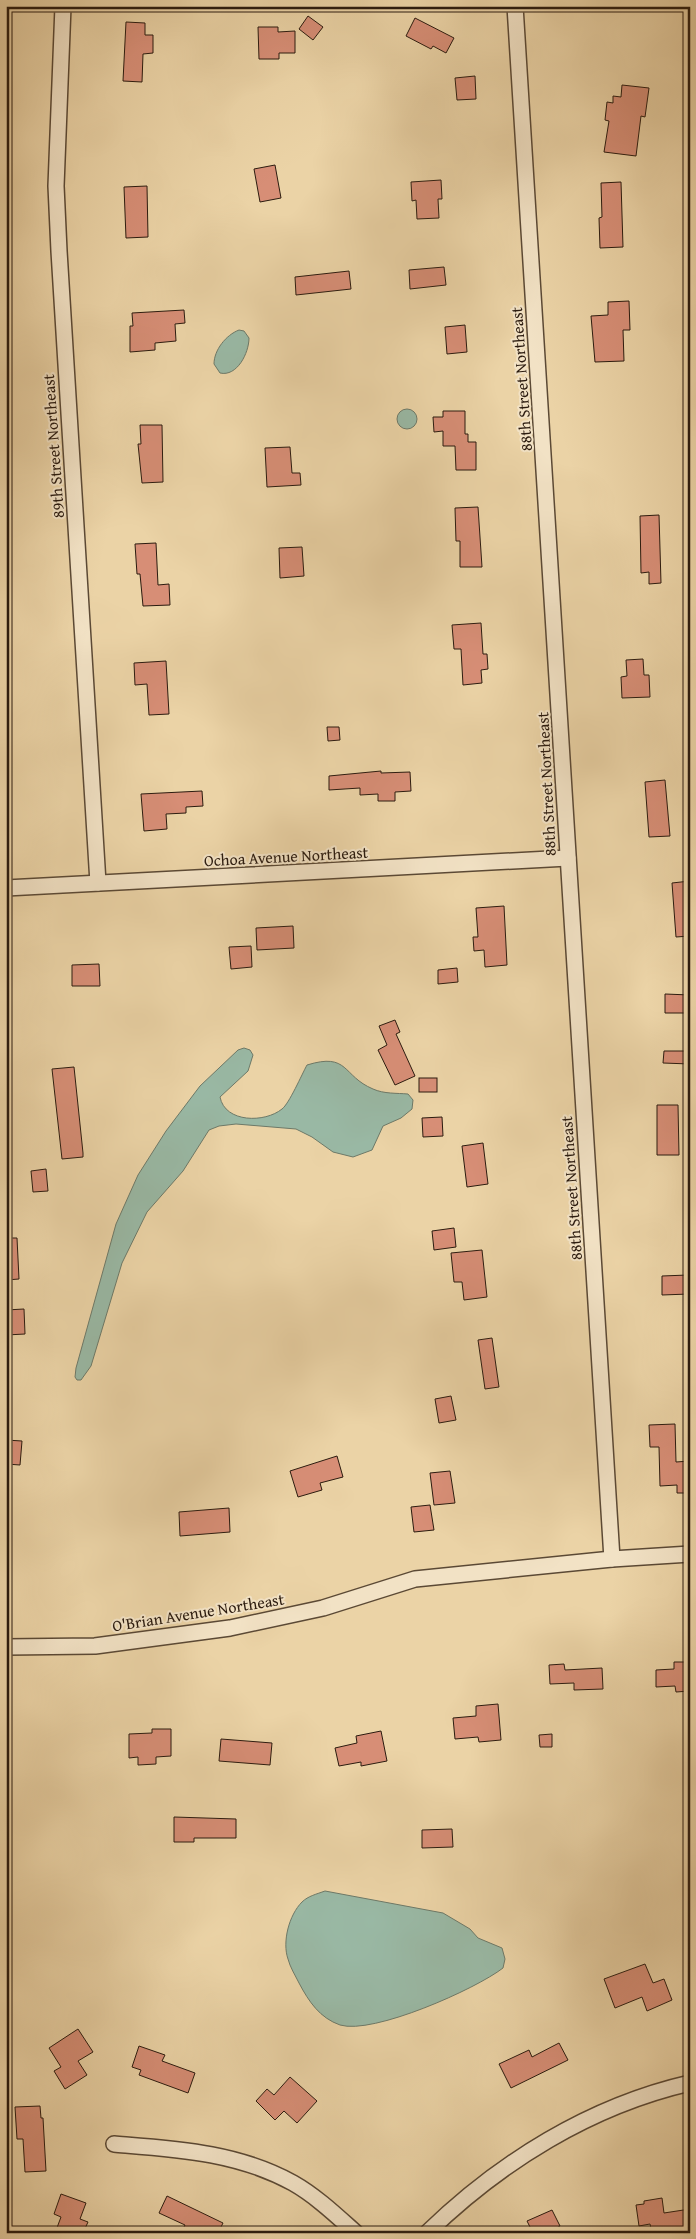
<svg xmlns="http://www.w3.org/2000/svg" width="696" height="2239" viewBox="0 0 696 2239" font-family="'Gentium Book Plus',serif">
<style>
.water{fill:#99b8a4;stroke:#6d7968}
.building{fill:#d78e76;stroke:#2b1b0f}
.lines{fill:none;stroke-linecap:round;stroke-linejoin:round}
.minor-casing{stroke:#5b4935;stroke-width:18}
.minor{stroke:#f2e2c5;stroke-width:15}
.labels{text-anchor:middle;stroke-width:4;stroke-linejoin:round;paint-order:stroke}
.street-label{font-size:16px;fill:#2b1b0f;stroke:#f2e2c5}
</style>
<rect width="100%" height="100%" fill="#ebd3a6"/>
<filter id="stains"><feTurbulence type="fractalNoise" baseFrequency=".004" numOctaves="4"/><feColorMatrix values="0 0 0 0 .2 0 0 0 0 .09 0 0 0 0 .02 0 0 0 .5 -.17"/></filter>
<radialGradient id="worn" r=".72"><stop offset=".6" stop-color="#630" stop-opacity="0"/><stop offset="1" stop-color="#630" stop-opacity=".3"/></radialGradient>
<g class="water">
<path d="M 239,330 L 244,331 L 249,338 C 249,353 237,377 220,373 L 214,364 C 214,350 226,335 239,330 Z"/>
<circle cx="407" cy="419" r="10"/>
<path d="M 244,1048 L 250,1050 L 253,1055 L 248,1071 L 220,1097 C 225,1123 265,1123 282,1109 C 289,1104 302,1074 307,1065 C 349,1052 342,1076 373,1089 C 384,1094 397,1093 408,1094 L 413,1100 L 412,1109 L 401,1118 L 383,1126 L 372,1150 L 353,1157 L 333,1152 L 312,1137 L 296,1129 L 236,1124 L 219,1126 L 209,1130 L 183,1171 L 147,1212 L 122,1263 L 91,1366 L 81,1380 L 77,1380 L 75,1377 L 76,1368 L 116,1224 L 138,1175 L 166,1131 L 200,1086 L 238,1050 Z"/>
<path d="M 325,1891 L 443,1913 L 470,1929 L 478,1938 L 502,1948 L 505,1959 L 503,1968 C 476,1989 373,2035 340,2025 C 320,2018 309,2002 299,1983 C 295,1975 290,1967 288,1959 C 282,1942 289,1915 302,1902 C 308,1896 317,1894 325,1891 Z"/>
</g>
<g class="building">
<path d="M 308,16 L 323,27 L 313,40 L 299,29 Z"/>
<path d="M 415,18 L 454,38 L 446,53 L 433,46 L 431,49 L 406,36 Z"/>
<path d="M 126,22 L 145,23 L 145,35 L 153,35 L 153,53 L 143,54 L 142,82 L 123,81 Z"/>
<path d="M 258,27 L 278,27 L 278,32 L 295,31 L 295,53 L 279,53 L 279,59 L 259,59 Z"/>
<path d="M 475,76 L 476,99 L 457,100 L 455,78 Z"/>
<path d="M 622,85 L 649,88 L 645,117 L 641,116 L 636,156 L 604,152 L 609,121 L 605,120 L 607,102 L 613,103 L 613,96 L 621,97 Z"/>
<path d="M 275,165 L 281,198 L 260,202 L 254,169 Z"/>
<path d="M 441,180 L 442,199 L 438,199 L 439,218 L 417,219 L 416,200 L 412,201 L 411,182 Z"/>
<path d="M 621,182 L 623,247 L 600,248 L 599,218 L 602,217 L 601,183 Z"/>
<path d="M 147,186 L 148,237 L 126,238 L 124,187 Z"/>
<path d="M 444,267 L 446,285 L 410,289 L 409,270 Z"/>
<path d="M 349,271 L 351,289 L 296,295 L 295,277 Z"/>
<path d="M 629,301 L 630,330 L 623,330 L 624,361 L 595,362 L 591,316 L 608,315 L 608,302 Z"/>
<path d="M 184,310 L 185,323 L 175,324 L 176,341 L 155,343 L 155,350 L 130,352 L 130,326 L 133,326 L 132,313 Z"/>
<path d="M 465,325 L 467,352 L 447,354 L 445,327 Z"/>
<path d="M 443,411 L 465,411 L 465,434 L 468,434 L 468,442 L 476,442 L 476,470 L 456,470 L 455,446 L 443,446 L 443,431 L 434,432 L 433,417 L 443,417 Z"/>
<path d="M 140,425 L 162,425 L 163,482 L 142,483 L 138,444 L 141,444 Z"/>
<path d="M 290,447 L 292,473 L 300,473 L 301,485 L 267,487 L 265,448 Z"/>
<path d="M 478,507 L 482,567 L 460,567 L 460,541 L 456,541 L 455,508 Z"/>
<path d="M 659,515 L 661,583 L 649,584 L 649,572 L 641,573 L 640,516 Z"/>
<path d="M 156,543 L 158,585 L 169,584 L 170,605 L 143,606 L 140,574 L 137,574 L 135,544 Z"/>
<path d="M 302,547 L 304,576 L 280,578 L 279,548 Z"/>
<path d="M 481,623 L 483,654 L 487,654 L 488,669 L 481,670 L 482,683 L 463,685 L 461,649 L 454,649 L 452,625 Z"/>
<path d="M 643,659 L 644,675 L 649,675 L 650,697 L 622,698 L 621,677 L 627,676 L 626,660 Z"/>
<path d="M 166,661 L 169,714 L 149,715 L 147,684 L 135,685 L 134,663 Z"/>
<path d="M 327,727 L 339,727 L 340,740 L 328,741 Z"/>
<path d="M 381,771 L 381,773 L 410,772 L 411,791 L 395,792 L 395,801 L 378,801 L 378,794 L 360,795 L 360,788 L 329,790 L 329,776 Z"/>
<path d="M 665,780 L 670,836 L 649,837 L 645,782 Z"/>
<path d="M 202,791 L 203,806 L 186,807 L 186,813 L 166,814 L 167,829 L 144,831 L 141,794 Z"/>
<path d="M 690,881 L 690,936 L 676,937 L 672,883 Z"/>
<path d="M 504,906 L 507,965 L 485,967 L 484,950 L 474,951 L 473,937 L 478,937 L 476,908 Z"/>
<path d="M 293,926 L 294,948 L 257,950 L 256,928 Z"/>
<path d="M 251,946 L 252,967 L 231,969 L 229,947 Z"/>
<path d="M 99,964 L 100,986 L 72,986 L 72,965 Z"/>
<path d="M 457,968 L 458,982 L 438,984 L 438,970 Z"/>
<path d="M 665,994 L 690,995 L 690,1013 L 665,1013 Z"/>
<path d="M 395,1020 L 400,1032 L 396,1034 L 415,1076 L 395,1085 L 378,1050 L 387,1045 L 379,1026 Z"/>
<path d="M 664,1051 L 690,1051 L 690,1064 L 663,1063 Z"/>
<path d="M 74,1067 L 83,1153 L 83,1157 L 62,1159 L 52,1069 Z"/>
<rect x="419" y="1078" width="18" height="14"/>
<path d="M 657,1105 L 678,1105 L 679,1155 L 657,1155 Z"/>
<path d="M 442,1117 L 443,1136 L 423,1137 L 422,1118 Z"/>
<path d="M 483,1143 L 488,1184 L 467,1187 L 462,1146 Z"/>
<path d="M 46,1169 L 48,1191 L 33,1192 L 31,1171 Z"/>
<path d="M 454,1228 L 456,1247 L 434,1250 L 432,1231 Z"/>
<path d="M 6,1238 L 17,1238 L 19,1279 L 6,1280 Z"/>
<path d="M 482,1250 L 487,1297 L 464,1300 L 462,1282 L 454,1282 L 451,1253 Z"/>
<path d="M 688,1275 L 689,1294 L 662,1295 L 662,1276 Z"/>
<path d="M 24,1309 L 25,1334 L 6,1335 L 6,1310 Z"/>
<path d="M 492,1338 L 499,1387 L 485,1389 L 478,1340 Z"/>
<path d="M 451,1396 L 456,1420 L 439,1423 L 435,1399 Z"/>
<path d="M 675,1424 L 676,1462 L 690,1461 L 690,1493 L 677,1493 L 677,1485 L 660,1486 L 659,1447 L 650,1447 L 649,1425 Z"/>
<path d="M 6,1440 L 22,1441 L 20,1465 L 6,1464 Z"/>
<path d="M 337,1456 L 343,1477 L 320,1483 L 322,1490 L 298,1497 L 290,1471 Z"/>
<path d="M 450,1471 L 455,1503 L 434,1505 L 430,1473 Z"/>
<path d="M 430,1505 L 434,1530 L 414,1532 L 411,1507 Z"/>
<path d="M 229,1508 L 230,1532 L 180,1536 L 179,1512 Z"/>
<path d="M 674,1662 L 690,1662 L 690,1691 L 676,1692 L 675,1686 L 656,1687 L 656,1670 L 674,1669 Z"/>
<path d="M 564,1664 L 565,1670 L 602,1668 L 603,1689 L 574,1690 L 574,1683 L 550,1684 L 549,1665 Z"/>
<path d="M 498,1704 L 501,1740 L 479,1742 L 478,1737 L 455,1739 L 453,1718 L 476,1716 L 476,1706 Z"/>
<path d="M 152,1729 L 171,1729 L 171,1756 L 156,1757 L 156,1764 L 138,1765 L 138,1757 L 129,1758 L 129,1734 L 152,1733 Z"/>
<path d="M 381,1731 L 387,1761 L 361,1766 L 361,1762 L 339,1766 L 335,1748 L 357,1743 L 356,1736 Z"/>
<path d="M 552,1734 L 552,1747 L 540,1747 L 539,1735 Z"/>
<path d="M 221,1739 L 272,1743 L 270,1765 L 219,1761 Z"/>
<path d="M 174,1817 L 236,1819 L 236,1838 L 194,1838 L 194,1842 L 174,1842 Z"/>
<path d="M 452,1829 L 453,1847 L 422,1848 L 422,1830 Z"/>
<path d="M 645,1964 L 653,1983 L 664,1979 L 672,2000 L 647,2011 L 642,1997 L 615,2008 L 604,1979 Z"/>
<path d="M 78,2029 L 93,2052 L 78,2061 L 87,2075 L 65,2089 L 54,2071 L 61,2067 L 49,2048 Z"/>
<path d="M 559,2043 L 568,2060 L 511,2088 L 499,2064 L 529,2050 L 532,2057 Z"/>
<path d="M 139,2046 L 165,2055 L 162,2061 L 195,2073 L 188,2093 L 139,2075 L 141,2070 L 132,2067 Z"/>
<path d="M 290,2077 L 317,2101 L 297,2123 L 284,2111 L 275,2120 L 256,2101 L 267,2089 L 274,2095 Z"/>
<path d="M 40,2106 L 41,2118 L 43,2118 L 46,2171 L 25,2172 L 23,2139 L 17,2139 L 15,2107 Z"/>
<path d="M 61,2194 L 86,2203 L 80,2219 L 88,2222 L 83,2233 L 55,2233 L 61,2217 L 54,2214 Z"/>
<path d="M 167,2196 L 223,2223 L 218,2233 L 181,2233 L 185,2225 L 159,2213 Z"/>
<path d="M 662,2198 L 664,2213 L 690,2209 L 690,2225 L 687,2226 L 688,2233 L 652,2233 L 650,2224 L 639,2226 L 636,2205 L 644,2204 L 644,2201 Z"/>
<path d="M 552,2210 L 560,2226 L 548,2233 L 533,2233 L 527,2221 Z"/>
</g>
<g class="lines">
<defs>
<g id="minor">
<path d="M 63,6 L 56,186 L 59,251 L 98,883"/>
<path d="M 515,6 L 612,1559"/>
<path d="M 6,888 L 568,858"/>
<path d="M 6,1647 L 95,1646 L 230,1628 L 323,1608 L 415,1579 L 612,1559 L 690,1554"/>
<path d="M 114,2144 C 176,2149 237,2152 293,2183 C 316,2196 337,2216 356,2233"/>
<path d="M 427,2233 C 500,2162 590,2106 690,2083"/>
</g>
</defs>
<use href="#minor" class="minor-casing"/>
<use href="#minor" class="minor"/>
</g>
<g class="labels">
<g class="street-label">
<text transform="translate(521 379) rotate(-94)" y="6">88th Street Northeast</text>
<text transform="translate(53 446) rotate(-94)" y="6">89th Street Northeast</text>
<text transform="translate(546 784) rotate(-93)" y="6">88th Street Northeast</text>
<text transform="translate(286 856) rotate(-3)" y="6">Ochoa Avenue Northeast</text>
<text transform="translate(571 1188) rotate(-94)" y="6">88th Street Northeast</text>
<text transform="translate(198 1612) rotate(-9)" y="6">O'Brian Avenue Northeast</text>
</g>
</g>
<rect width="696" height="2239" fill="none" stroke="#ebd3a6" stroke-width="25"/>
<rect x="8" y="8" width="681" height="2224" fill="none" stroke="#2b1b0f" stroke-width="2.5"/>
<rect x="12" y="12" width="671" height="2214" fill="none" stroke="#2b1b0f"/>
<rect width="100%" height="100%" filter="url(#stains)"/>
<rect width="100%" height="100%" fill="url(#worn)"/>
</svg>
